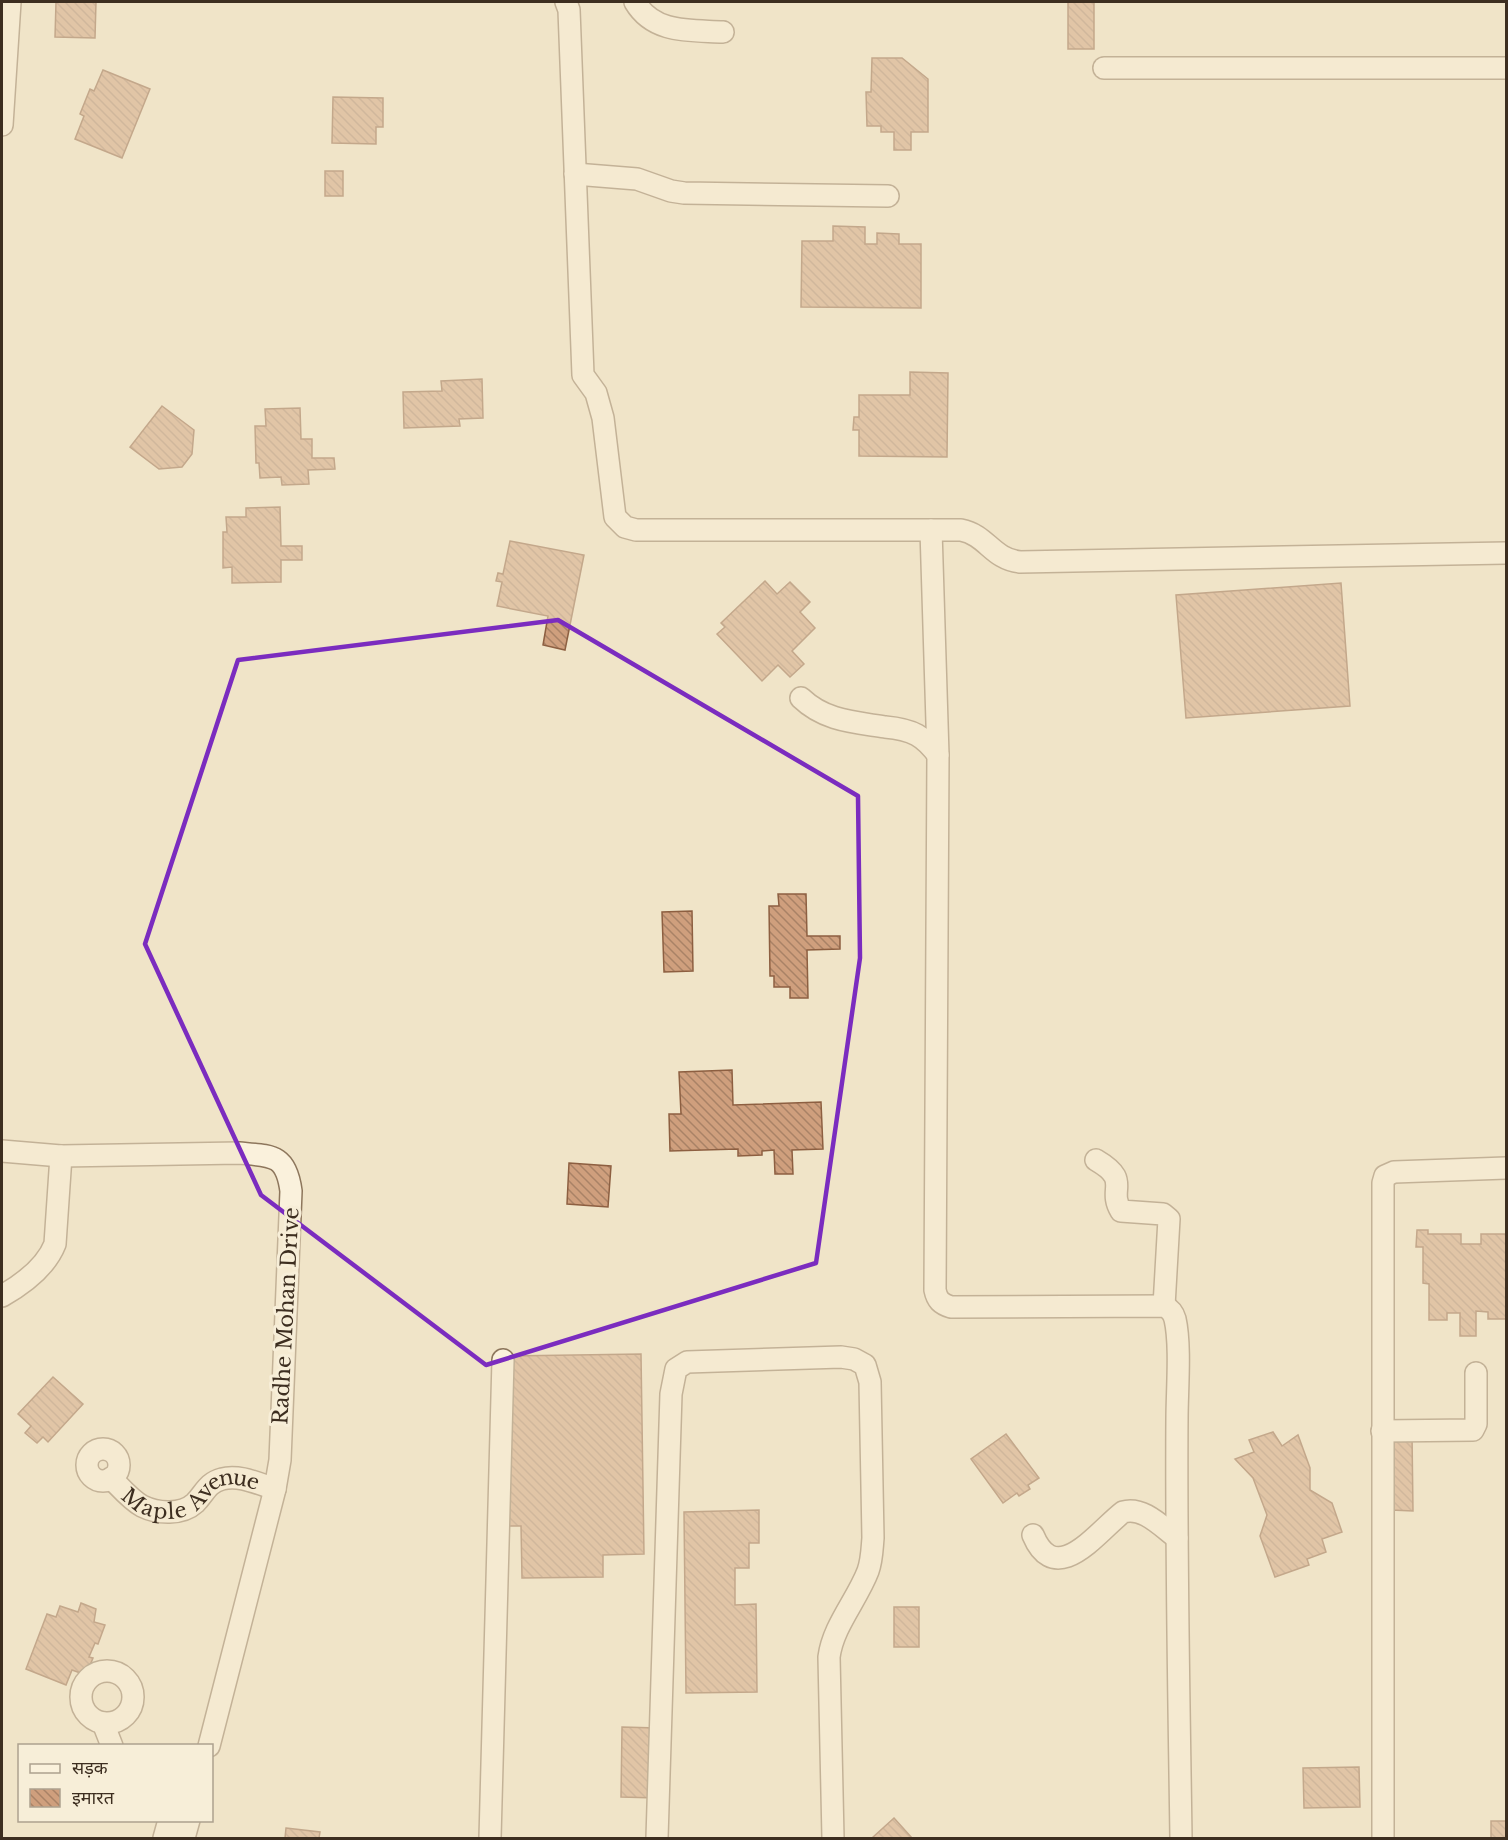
<svg xmlns="http://www.w3.org/2000/svg" width="1508" height="1840" viewBox="0 0 1508 1840" font-family="'Libre Baskerville','Noto Sans Devanagari',serif">
<style>
.building{fill:url(#building-back-hatch);stroke:#8d5f41;stroke-width:1.5}
.lines{fill:none;stroke-linecap:round;stroke-linejoin:round}
.minor-casing{stroke:#8d765c;stroke-width:24}
.minor{stroke:#faf1dc;stroke-width:21}
.marked{fill:none;stroke:#7b2cbf;stroke-width:4.5;stroke-linejoin:round}
.labels{text-anchor:middle;stroke-width:6;stroke-linejoin:round;paint-order:stroke}
.street-label{font-size:21px;fill:#3d2e20;stroke:#f7eed8}
</style>
<defs>
<pattern id="building-back-hatch" width="6" height="6" patternUnits="userSpaceOnUse" patternTransform="scale(1.5)"><rect width="6" height="6" fill="#cf9f7d"/><path d="M-1 5l2 2M0 0l6 6M5-1l2 2" fill="none" stroke="#a98266"/></pattern>
</defs>
<rect width="100%" height="100%" fill="#f0e4c8"/>
<g class="building">
<path d="M 56,2 L 96,2 L 95,38 L 55,37 Z"/>
<rect x="1068" y="2" width="26" height="47"/>
<path d="M 872,58 L 902,58 L 928,79 L 928,132 L 911,132 L 911,150 L 894,150 L 894,132 L 881,132 L 881,126 L 867,126 L 866,92 L 871,92 Z"/>
<path d="M 103,70 L 150,89 L 122,158 L 75,139 L 84,116 L 80,114 L 90,89 L 94,91 Z"/>
<path d="M 333,97 L 383,98 L 383,127 L 376,127 L 376,144 L 332,143 Z"/>
<rect x="325" y="171" width="18" height="25"/>
<path d="M 833,226 L 865,227 L 865,244 L 877,244 L 877,233 L 899,234 L 899,244 L 921,244 L 921,308 L 801,307 L 802,241 L 833,241 Z"/>
<path d="M 910,372 L 948,373 L 947,457 L 859,456 L 859,430 L 853,430 L 854,417 L 859,417 L 859,395 L 910,395 Z"/>
<path d="M 482,379 L 483,418 L 459,419 L 460,426 L 404,428 L 403,392 L 442,391 L 441,381 Z"/>
<path d="M 162,406 L 194,430 L 192,454 L 182,467 L 159,469 L 130,447 Z"/>
<path d="M 300,408 L 301,439 L 312,439 L 312,458 L 334,458 L 335,469 L 308,470 L 309,484 L 282,485 L 281,477 L 260,478 L 259,463 L 256,463 L 255,426 L 266,426 L 265,409 Z"/>
<path d="M 280,507 L 281,546 L 302,546 L 302,560 L 281,560 L 281,582 L 232,583 L 232,567 L 223,568 L 223,532 L 227,532 L 226,517 L 246,517 L 246,508 Z"/>
<path d="M 510,541 L 584,555 L 565,650 L 543,645 L 548,616 L 497,606 L 502,582 L 496,581 L 498,573 L 503,574 Z"/>
<path d="M 765,581 L 777,594 L 790,582 L 810,602 L 800,612 L 815,628 L 792,651 L 804,664 L 790,677 L 778,665 L 762,681 L 717,634 L 725,627 L 721,623 Z"/>
<path d="M 1341,583 L 1350,706 L 1186,718 L 1176,595 Z"/>
<path d="M 778,894 L 806,894 L 807,936 L 840,936 L 840,949 L 807,950 L 808,998 L 790,998 L 790,987 L 774,987 L 774,976 L 770,976 L 769,906 L 779,906 Z"/>
<path d="M 692,911 L 693,971 L 664,972 L 662,912 Z"/>
<path d="M 732,1070 L 733,1105 L 821,1102 L 823,1149 L 792,1150 L 793,1174 L 775,1174 L 774,1150 L 762,1151 L 762,1155 L 738,1156 L 738,1149 L 670,1151 L 669,1114 L 681,1114 L 679,1072 Z"/>
<path d="M 569,1163 L 611,1166 L 608,1207 L 567,1204 Z"/>
<path d="M 1417,1230 L 1428,1230 L 1428,1234 L 1461,1234 L 1461,1244 L 1481,1244 L 1481,1234 L 1506,1234 L 1506,1319 L 1488,1319 L 1488,1312 L 1476,1311 L 1476,1336 L 1460,1336 L 1460,1313 L 1447,1313 L 1447,1320 L 1429,1320 L 1429,1284 L 1423,1283 L 1423,1247 L 1416,1247 Z"/>
<path d="M 641,1354 L 644,1554 L 603,1555 L 603,1577 L 522,1578 L 521,1526 L 508,1526 L 506,1356 Z"/>
<path d="M 53,1377 L 83,1404 L 48,1442 L 43,1437 L 37,1443 L 25,1433 L 31,1426 L 18,1414 Z"/>
<path d="M 1273,1432 L 1282,1446 L 1298,1435 L 1310,1468 L 1310,1490 L 1332,1503 L 1342,1532 L 1322,1539 L 1326,1552 L 1307,1559 L 1309,1565 L 1275,1577 L 1260,1536 L 1267,1515 L 1253,1478 L 1235,1459 L 1254,1452 L 1249,1440 Z"/>
<path d="M 1006,1434 L 1039,1478 L 1028,1485 L 1030,1489 L 1019,1496 L 1017,1493 L 1003,1503 L 971,1459 Z"/>
<path d="M 1391,1434 L 1412,1434 L 1413,1511 L 1391,1510 Z"/>
<path d="M 759,1510 L 759,1543 L 749,1543 L 749,1568 L 735,1568 L 735,1605 L 756,1604 L 757,1692 L 686,1693 L 684,1512 Z"/>
<path d="M 81,1603 L 96,1609 L 94,1622 L 105,1625 L 98,1644 L 95,1643 L 89,1657 L 93,1658 L 86,1675 L 72,1670 L 66,1685 L 26,1669 L 47,1614 L 56,1617 L 60,1606 L 78,1612 Z"/>
<rect x="894" y="1607" width="25" height="40"/>
<path d="M 622,1727 L 657,1728 L 656,1798 L 621,1797 Z"/>
<path d="M 1359,1767 L 1360,1807 L 1304,1808 L 1303,1768 Z"/>
<path d="M 894,1818 L 912,1838 L 872,1838 Z"/>
<rect x="1491" y="1821" width="15" height="17"/>
<path d="M 286,1828 L 320,1832 L 319,1838 L 285,1838 Z"/>
</g>
<g class="lines">
<defs>
<g id="minor">
<path d="M 566,2 L 569,10 L 583,375 L 596,393 L 603,418 L 615,517 L 625,527 L 636,530 L 961,530 C 987,535 992,559 1020,562 L 1506,553"/>
<path d="M 635,2 C 654,34 690,30 723,32"/>
<path d="M 1104,68 L 1506,68"/>
<path d="M 2,125 L 10,2"/>
<path d="M 575,174 L 637,179 L 671,191 L 684,193 L 888,196"/>
<path d="M 931,530 L 938,755 L 935,1290 C 937,1300 941,1304 951,1307 L 1164,1306 C 1170,1309 1173,1312 1175,1319 C 1181,1345 1177,1391 1177,1419 C 1176,1559 1179,1699 1181,1838"/>
<path d="M 801,698 C 825,721 854,722 885,727 C 896,728 908,730 917,735 C 926,740 932,747 938,755"/>
<path d="M 2,1151 L 61,1156 L 239,1153 C 272,1156 286,1154 291,1191 L 280,1460 L 275,1489 L 209,1746"/>
<path d="M 1096,1160 C 1132,1181 1107,1188 1121,1211 L 1163,1214 L 1169,1219 L 1164,1306"/>
<path d="M 2,1296 C 23,1284 46,1267 55,1244 L 61,1156"/>
<path d="M 1382,1431 L 1473,1430 L 1476,1424 L 1476,1373"/>
<circle cx="103" cy="1465" r="16"/>
<path id="s1" d="M 111,1478 C 121,1488 131,1500 142,1506 C 158,1514 182,1515 195,1503 C 205,1493 207,1483 222,1479 C 239,1474 259,1484 275,1489"/>
<path d="M 1033,1535 C 1056,1590 1098,1531 1123,1512 C 1143,1506 1162,1527 1177,1538"/>
<circle cx="107" cy="1697" r="26"/>
<path d="M 103,1723 L 112,1746"/>
<path d="M 164,1838 L 169,1820"/>
<path d="M 184,1838 L 189,1820"/>
<path d="M 490,1838 L 503,1360"/>
<path d="M 657,1838 L 671,1394 L 676,1369 L 687,1362 L 841,1357 L 854,1359 L 865,1365 L 870,1382 L 873,1538 C 872,1549 872,1560 868,1571 C 857,1600 833,1626 829,1657 L 833,1838"/>
<path d="M 1383,1838 L 1383,1183 L 1385,1176 L 1394,1172 L 1506,1168"/>
</g>
</defs>
<use href="#minor" class="minor-casing"/>
<use href="#minor" class="minor"/>
</g>
<path d="M0 0H1508V1840H0ZM 558,620 L 858,796 L 860,958 L 816,1263 L 486,1365 L 261,1195 L 145,944 L 238,660 Z" fill="#f0e4c8" fill-opacity=".55" fill-rule="evenodd"/>
<path class="marked" d="M 558,620 L 858,796 L 860,958 L 816,1263 L 486,1365 L 261,1195 L 145,944 L 238,660 Z"/>
<g class="labels">
<g class="street-label">
<text transform="translate(286 1316) rotate(-87)" y="7">Radhe Mohan Drive</text>
<text dy="7" stroke="none"><textPath href="#s1" startOffset="96">Maple Avenue</textPath></text>
</g>
</g>
<rect width="1508" height="1840" fill="none" stroke="#3d2e20" stroke-width="6"/>
<rect x="18" y="1744" width="195" height="78" fill="#f7eed8" stroke="#ada18e" stroke-width="1.5"/>
<rect x="30" y="1764" width="30" height="9" fill="#faf1dc" stroke="#ada18e" stroke-width="1.5"/>
<text x="72" y="1774" font-size="18" fill="#3d2e20">सड़क</text>
<rect x="30" y="1789" width="30" height="18" fill="url(#building-back-hatch)" stroke="#ada18e" stroke-width="1.5"/>
<text x="72" y="1804" font-size="18" fill="#3d2e20">इमारत</text>
</svg>
